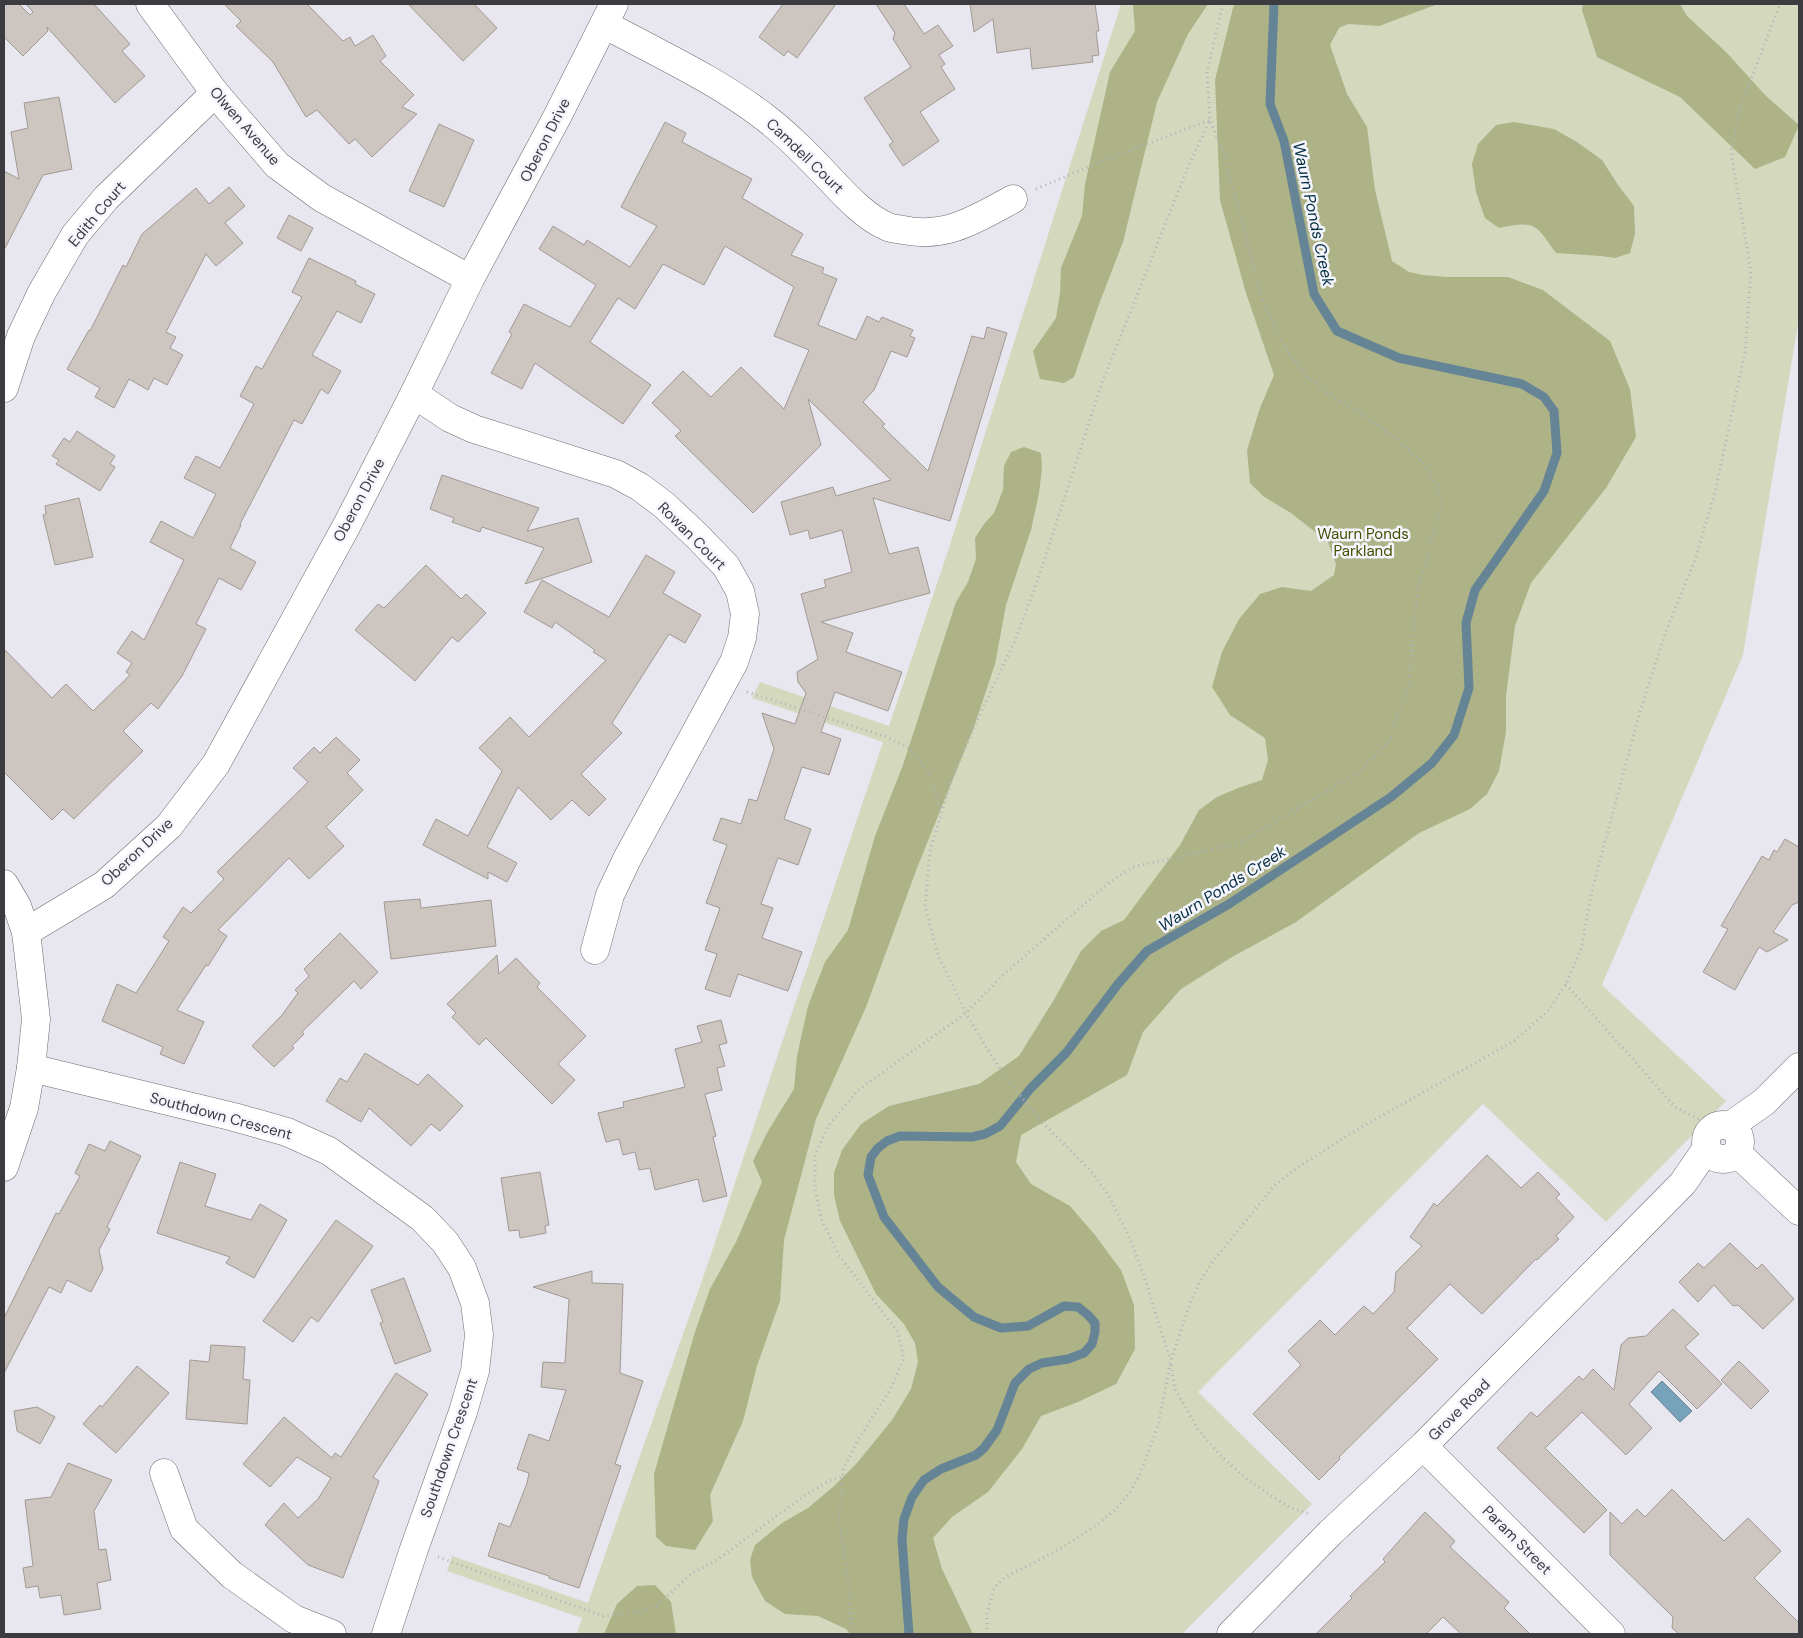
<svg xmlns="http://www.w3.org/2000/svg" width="1803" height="1638" viewBox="0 0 1803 1638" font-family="'DM Sans',sans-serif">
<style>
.green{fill:#d4d8bd}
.forest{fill:#adb287}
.water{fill:#76a3ba;stroke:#658495}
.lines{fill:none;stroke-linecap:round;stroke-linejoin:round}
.stream{stroke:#658495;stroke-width:9}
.building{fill:#cdc5bf;stroke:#a19994}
.minor-casing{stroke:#6b6b72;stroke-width:29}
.tertiary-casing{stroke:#6b6b72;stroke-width:29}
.path{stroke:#b3b2ba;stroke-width:3;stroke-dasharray:1 4;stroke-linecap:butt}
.minor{stroke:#fff;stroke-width:28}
.tertiary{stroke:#fff;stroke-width:28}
.labels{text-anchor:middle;stroke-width:5;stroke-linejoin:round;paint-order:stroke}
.street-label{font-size:15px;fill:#3c3c40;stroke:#f5f5fe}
.park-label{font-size:15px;fill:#494d01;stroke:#f5f5fe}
.water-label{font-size:16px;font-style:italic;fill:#042e3f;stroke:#f5f5fe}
</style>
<rect width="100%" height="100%" fill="#e8e7f0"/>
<path class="green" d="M 1121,4 L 1799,4 L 1799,318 L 1743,655 L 1602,985 L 1726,1101 L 1606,1222 L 1483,1104 L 1198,1392 L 1312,1504 L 1182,1634 L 577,1634 L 582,1618 L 447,1571 L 452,1556 L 588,1603 L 705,1272 L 883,742 L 752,698 L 760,682 L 889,726 L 949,548 Z"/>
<g class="forest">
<path d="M 1133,4 L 1208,4 L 1188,34 L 1157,102 L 1123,242 L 1098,307 L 1074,377 L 1064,383 L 1040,379 L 1033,351 L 1056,318 L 1060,293 L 1061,268 L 1082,216 L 1085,184 L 1110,72 L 1135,31 Z"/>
<path d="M 1234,4 L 1438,4 L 1379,26 L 1348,24 L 1339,28 L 1330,45 L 1347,94 L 1367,127 L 1375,190 L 1392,261 L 1409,272 L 1423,275 L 1447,277 L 1508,277 L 1543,290 L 1610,341 L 1630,389 L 1636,437 L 1606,488 L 1531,583 L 1515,626 L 1506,696 L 1506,732 L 1499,771 L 1487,794 L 1470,809 L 1419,833 L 1296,922 L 1232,957 L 1181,989 L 1143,1032 L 1127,1075 L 1021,1135 L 1016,1162 L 1031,1184 L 1070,1206 L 1095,1235 L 1121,1270 L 1134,1305 L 1135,1349 L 1116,1384 L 1078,1402 L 1041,1416 L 1022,1449 L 988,1492 L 952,1517 L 933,1538 L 942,1569 L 973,1634 L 850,1634 L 846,1629 L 818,1616 L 785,1614 L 765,1601 L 752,1577 L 750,1560 L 755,1545 L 782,1523 L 808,1508 L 833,1487 L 857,1463 L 892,1420 L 911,1389 L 918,1362 L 915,1343 L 904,1324 L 876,1294 L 840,1221 L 834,1195 L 834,1173 L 842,1150 L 861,1124 L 889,1106 L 979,1084 L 1019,1056 L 1055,998 L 1081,951 L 1101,931 L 1124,920 L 1180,845 L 1199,810 L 1217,797 L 1238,788 L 1262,780 L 1268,760 L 1265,738 L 1230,715 L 1212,687 L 1222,652 L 1239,619 L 1260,594 L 1282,587 L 1311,591 L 1334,575 L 1336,564 L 1328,542 L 1291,513 L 1263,496 L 1250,483 L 1247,450 L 1260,408 L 1274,375 L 1246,293 L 1220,200 L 1215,80 Z"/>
<path d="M 1583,4 L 1680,4 L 1687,16 L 1726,52 L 1765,95 L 1799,125 L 1785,157 L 1755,169 L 1680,97 L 1597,57 L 1582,10 Z"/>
<path d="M 1514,122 L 1554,129 L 1577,142 L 1602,160 L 1618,185 L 1634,206 L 1635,234 L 1630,253 L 1615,258 L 1601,256 L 1556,253 C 1536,224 1535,220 1499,228 L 1485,218 L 1476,192 L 1472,164 L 1478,144 L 1496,125 Z"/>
<path d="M 1024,447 L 1041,453 L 1042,468 L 1039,493 L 1031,530 L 1006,605 L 995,664 L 974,727 L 917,868 L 866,1007 L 816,1119 L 784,1240 L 780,1301 L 757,1366 L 743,1421 L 710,1495 L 713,1521 L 695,1550 L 666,1546 L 656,1537 L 654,1474 L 695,1332 L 710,1289 L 736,1242 L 762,1182 L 753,1161 L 768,1131 L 794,1089 L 797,1056 L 808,1006 L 825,962 L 848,930 L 875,836 L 903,765 L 956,602 L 968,582 L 976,559 L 975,538 L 984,524 L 994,513 L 1003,490 L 1004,466 L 1011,452 Z"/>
<path d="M 655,1585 L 671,1602 L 676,1634 L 604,1634 L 617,1604 L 637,1586 Z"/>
</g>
<path class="water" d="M 1662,1381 L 1692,1411 L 1680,1422 L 1651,1392 Z"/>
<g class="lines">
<path class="stream" d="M 909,1634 L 902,1539 L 904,1519 L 912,1497 L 924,1480 L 941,1469 L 976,1455 L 984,1448 L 997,1430 L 1015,1383 L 1029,1369 L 1042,1363 L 1068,1359 L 1084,1353 L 1092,1344 L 1095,1332 L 1095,1323 L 1088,1315 L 1078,1307 L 1064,1306 L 1028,1326 L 1001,1328 L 974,1317 L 938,1287 L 884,1217 L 868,1175 L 871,1157 L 878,1148 L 887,1141 L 900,1136 L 972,1137 L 985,1134 L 1000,1126 L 1031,1088 L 1066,1053 L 1118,984 L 1147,951 L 1229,904 L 1329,838 L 1391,797 L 1432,763 L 1454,735 L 1469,688 L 1466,623 L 1475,590 L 1544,491 L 1557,453 L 1554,411 L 1544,397 L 1522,384 L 1399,358 L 1337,331 L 1314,294 L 1284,141 L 1270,104 L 1274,4"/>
</g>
<g class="building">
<path d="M 4,4 L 19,4 L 30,15 L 33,12 L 26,4 L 94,4 L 130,44 L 122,51 L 145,76 L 115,103 L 47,27 L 48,31 L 23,56 L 4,37 Z"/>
<path d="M 224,4 L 307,4 L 343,41 L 350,37 L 355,46 L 373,35 L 386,56 L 380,61 L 414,95 L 402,107 L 417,114 L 372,157 L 355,139 L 349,144 L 317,110 L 306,117 L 273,62 L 236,26 L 241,21 Z"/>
<path d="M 408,4 L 474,4 L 497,28 L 463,61 Z"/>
<path d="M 783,4 L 836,4 L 797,58 L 788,51 L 784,56 L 759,37 Z"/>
<path d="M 876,4 L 904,4 L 924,34 L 938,25 L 953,46 L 939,55 L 945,64 L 941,67 L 955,89 L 920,112 L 939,141 L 903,166 L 889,145 L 893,142 L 864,98 L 911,67 L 893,39 L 895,33 Z"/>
<path d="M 970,4 L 1095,4 L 1099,31 L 1096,31 L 1099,55 L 1092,56 L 1093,62 L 1032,69 L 1030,48 L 997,53 L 993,19 L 974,32 Z"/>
<path d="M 59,97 L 72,169 L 43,175 L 4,250 L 4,171 L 19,179 L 11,132 L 28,128 L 24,103 Z"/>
<path d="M 665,122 L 686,133 L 682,142 L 752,179 L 742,198 L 803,234 L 791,255 L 824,268 L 822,273 L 837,279 L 818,325 L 856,340 L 867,316 L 879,322 L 882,317 L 913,330 L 910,336 L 915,338 L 907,357 L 891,351 L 874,390 L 863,402 L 885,424 L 882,426 L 884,428 L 928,471 L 972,336 L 984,339 L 987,327 L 1007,333 L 950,521 L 873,498 L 889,554 L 918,547 L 930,593 L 821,622 L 853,633 L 846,652 L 902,672 L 888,711 L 835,692 L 821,732 L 841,739 L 829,775 L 802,767 L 784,819 L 811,829 L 798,865 L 778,858 L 761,904 L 773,908 L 762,938 L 802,952 L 788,991 L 738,974 L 730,997 L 705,989 L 717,954 L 705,950 L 720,908 L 706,903 L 727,845 L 713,840 L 721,818 L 741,824 L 749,799 L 757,801 L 774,749 L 762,713 L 795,724 L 806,693 L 798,682 L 797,672 L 818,659 L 801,594 L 826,587 L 824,580 L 852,572 L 842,530 L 810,539 L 808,530 L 790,535 L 781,502 L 833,487 L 836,496 L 891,480 L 808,399 L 821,445 L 753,513 L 675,436 L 681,431 L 652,403 L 683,371 L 711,397 L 741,367 L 784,409 L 809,350 L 774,336 L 794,287 L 725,246 L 704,285 L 663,264 L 635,309 L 618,298 L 590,342 L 651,385 L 623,424 L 535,363 L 522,389 L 491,373 L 512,334 L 509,332 L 524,304 L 570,327 L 596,285 L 539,249 L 553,226 L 584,245 L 587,240 L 630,267 L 657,226 L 621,207 Z"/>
<path d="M 439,124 L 474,140 L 444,207 L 409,191 Z"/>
<path d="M 229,187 L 245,206 L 225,223 L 243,243 L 216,266 L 206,254 L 166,332 L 176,337 L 170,348 L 183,355 L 167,385 L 154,378 L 148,390 L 129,379 L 114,408 L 95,397 L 100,388 L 67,369 L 89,330 L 90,331 L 123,265 L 126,267 L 142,234 L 196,188 L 209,204 Z"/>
<path d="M 289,215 L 313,228 L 301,251 L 277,238 Z"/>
<path d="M 309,258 L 356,281 L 355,284 L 375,294 L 361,323 L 337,311 L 312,355 L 341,371 L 328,394 L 321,389 L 302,424 L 294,420 L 240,524 L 241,525 L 230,548 L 256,562 L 241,590 L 219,578 L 196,624 L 206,629 L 182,676 L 158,709 L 151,703 L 123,731 L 143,751 L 74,819 L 63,809 L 52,820 L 4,772 L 4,649 L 52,698 L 66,684 L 93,711 L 130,675 L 126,672 L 132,663 L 117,653 L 132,631 L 144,640 L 184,560 L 150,542 L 161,521 L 193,538 L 216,494 L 184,478 L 196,456 L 220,468 L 254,404 L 240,396 L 256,366 L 262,369 L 302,297 L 292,292 Z"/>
<path d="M 77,431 L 115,456 L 110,464 L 115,467 L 100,491 L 56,464 L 59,460 L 52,456 L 64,438 L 70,442 Z"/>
<path d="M 442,475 L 539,508 L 527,531 L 578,518 L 592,562 L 525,584 L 544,548 L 482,527 L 480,532 L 452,522 L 454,518 L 430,509 Z"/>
<path d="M 79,498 L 93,557 L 55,565 L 43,515 L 46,514 L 45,506 Z"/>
<path d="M 646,555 L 675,572 L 663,593 L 701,615 L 685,643 L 669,634 L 612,723 L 622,733 L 581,774 L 606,799 L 589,816 L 572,800 L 551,820 L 518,787 L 487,847 L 517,863 L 507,882 L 488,872 L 488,879 L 423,845 L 436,819 L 468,836 L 502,771 L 479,748 L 510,717 L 529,737 L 606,660 L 593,652 L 595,650 L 555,622 L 552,628 L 524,612 L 542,580 L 609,617 Z"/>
<path d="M 426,565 L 461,599 L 466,594 L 486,613 L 458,642 L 452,637 L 415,681 L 355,630 L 378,604 L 384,608 Z"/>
<path d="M 336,737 L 360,760 L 347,773 L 363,790 L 326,827 L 344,846 L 309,879 L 289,858 L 218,930 L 227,936 L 208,966 L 206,965 L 177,1010 L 204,1022 L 184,1064 L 160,1054 L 163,1047 L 102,1021 L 117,984 L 136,993 L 169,941 L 163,937 L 183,907 L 191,913 L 224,879 L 217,872 L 308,782 L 293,768 L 314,747 L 320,753 Z"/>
<path d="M 1785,839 L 1799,847 L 1799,902 L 1792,905 L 1773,932 L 1788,940 L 1767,952 L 1759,947 L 1735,990 L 1703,972 L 1728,929 L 1721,926 L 1762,856 L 1769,860 L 1774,850 L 1777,852 Z"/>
<path d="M 420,899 L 421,908 L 491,900 L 496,946 L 391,959 L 384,902 Z"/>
<path d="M 340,933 L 378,972 L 361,989 L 354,981 L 302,1032 L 304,1034 L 292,1046 L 294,1048 L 274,1067 L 252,1046 L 282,1015 L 298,993 L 295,990 L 309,976 L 304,969 Z"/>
<path d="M 497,955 L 499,974 L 516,958 L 540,983 L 537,987 L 586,1036 L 558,1064 L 575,1080 L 552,1104 L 486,1038 L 479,1045 L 452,1017 L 456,1013 L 447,1004 Z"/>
<path d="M 721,1020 L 727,1043 L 719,1045 L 725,1066 L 717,1068 L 722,1090 L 705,1094 L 716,1136 L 713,1137 L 727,1196 L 703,1202 L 698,1179 L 655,1190 L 650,1168 L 639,1170 L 635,1152 L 623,1155 L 619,1139 L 606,1142 L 598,1113 L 624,1107 L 623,1102 L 685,1087 L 675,1049 L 702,1042 L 697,1026 Z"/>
<path d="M 365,1053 L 418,1085 L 428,1074 L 463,1106 L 440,1131 L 431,1124 L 411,1146 L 369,1108 L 361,1122 L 326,1101 L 340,1078 L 347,1082 Z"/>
<path d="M 110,1141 L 141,1156 L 107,1227 L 110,1229 L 99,1250 L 103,1269 L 91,1292 L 67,1280 L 61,1293 L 49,1287 L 4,1373 L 4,1318 L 56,1213 L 59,1214 L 80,1176 L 75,1173 L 89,1144 L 105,1151 Z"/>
<path d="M 1487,1155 L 1521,1188 L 1538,1172 L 1560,1194 L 1556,1198 L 1574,1217 L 1556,1236 L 1559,1239 L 1537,1260 L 1536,1259 L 1482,1314 L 1450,1284 L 1407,1328 L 1438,1359 L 1339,1457 L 1340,1459 L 1319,1480 L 1253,1414 L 1301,1365 L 1288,1351 L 1320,1320 L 1335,1335 L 1364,1306 L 1373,1314 L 1394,1292 L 1396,1272 L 1422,1246 L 1410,1237 L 1434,1203 L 1437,1206 Z"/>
<path d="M 180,1162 L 216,1174 L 205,1206 L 251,1220 L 260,1204 L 287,1220 L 254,1278 L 226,1263 L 230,1257 L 157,1233 Z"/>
<path d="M 540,1172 L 549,1225 L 545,1226 L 546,1233 L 520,1238 L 519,1230 L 509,1231 L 501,1178 Z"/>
<path d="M 336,1220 L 373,1246 L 318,1322 L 311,1317 L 293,1342 L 263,1321 Z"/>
<path d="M 1730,1243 L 1757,1269 L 1762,1264 L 1794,1299 L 1763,1329 L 1738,1305 L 1733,1306 L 1714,1285 L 1698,1302 L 1679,1282 L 1698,1263 L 1704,1268 Z"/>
<path d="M 592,1271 L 592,1283 L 623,1284 L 620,1373 L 643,1381 L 615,1464 L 621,1466 L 579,1588 L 549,1578 L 549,1576 L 488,1556 L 499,1523 L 510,1527 L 527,1483 L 529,1473 L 517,1469 L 529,1434 L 549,1441 L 566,1390 L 541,1387 L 543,1362 L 565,1363 L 569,1299 L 533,1287 Z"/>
<path d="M 404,1278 L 431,1351 L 395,1364 L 380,1323 L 383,1322 L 371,1290 Z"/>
<path d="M 1673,1309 L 1699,1334 L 1685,1347 L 1722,1384 L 1697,1409 L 1659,1371 L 1629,1404 L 1652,1428 L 1626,1455 L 1582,1412 L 1545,1448 L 1607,1510 L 1584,1533 L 1497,1448 L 1531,1412 L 1537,1417 L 1579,1376 L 1583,1380 L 1593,1369 L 1614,1390 L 1621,1345 L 1628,1338 L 1646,1336 Z"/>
<path d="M 211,1345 L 245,1347 L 243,1379 L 250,1380 L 247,1424 L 186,1419 L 190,1360 L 209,1362 Z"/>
<path d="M 1739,1361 L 1769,1391 L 1751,1409 L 1721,1380 Z"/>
<path d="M 137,1366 L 169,1393 L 116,1453 L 83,1424 L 100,1405 L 102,1407 Z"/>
<path d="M 396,1373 L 428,1394 L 373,1477 L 379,1481 L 343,1578 L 308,1565 L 265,1525 L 284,1503 L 298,1518 L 318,1499 L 331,1478 L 297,1457 L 270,1487 L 243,1464 L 284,1417 L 332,1458 L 335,1453 L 341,1457 Z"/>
<path d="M 37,1407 L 55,1417 L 40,1444 L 17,1431 L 14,1411 Z"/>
<path d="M 68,1463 L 112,1480 L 94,1511 L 99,1550 L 106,1549 L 111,1580 L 97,1583 L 101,1609 L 64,1615 L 61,1595 L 40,1598 L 38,1586 L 26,1588 L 23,1568 L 33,1566 L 25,1500 L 51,1497 Z"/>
<path d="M 1672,1489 L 1724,1541 L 1748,1518 L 1781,1551 L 1754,1578 L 1799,1623 L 1799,1634 L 1679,1634 L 1672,1628 L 1673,1617 L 1610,1555 L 1610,1512 L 1622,1524 L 1637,1509 L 1645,1517 Z"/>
<path d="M 1425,1512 L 1455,1541 L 1450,1547 L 1509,1602 L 1504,1608 L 1530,1634 L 1461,1634 L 1443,1617 L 1426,1634 L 1316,1634 L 1352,1598 L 1350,1596 L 1385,1562 L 1383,1559 Z"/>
</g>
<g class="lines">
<defs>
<g id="minor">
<path d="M 150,4 L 215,93 L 277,165 L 322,198 L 470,279"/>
<path d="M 604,24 C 659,54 717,80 767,119 C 790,137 810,158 830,179 C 847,197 865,217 888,227 C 893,229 898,229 903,230 C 946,239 976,219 1013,199"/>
<path d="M 4,388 L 21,336 L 42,292 L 75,235 L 106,198 L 215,93"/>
<path d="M 414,394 L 450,418 L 474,429 L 616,474 L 640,487 L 664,505 L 697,536 L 726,566 L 740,591 L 745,614 L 742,638 L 734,662 L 627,859 L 610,895 L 595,950"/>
<path d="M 4,884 L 17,906 L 26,932"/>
<path d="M 31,1068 L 234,1117 L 287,1132 L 329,1151 L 422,1218 L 445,1242 L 462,1268 L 475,1303 L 479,1335 L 475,1371 L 463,1412 L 414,1549 L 386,1634"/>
<circle cx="1723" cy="1142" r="17"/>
<path d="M 1730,1126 L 1764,1102 L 1799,1067"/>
<path d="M 1737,1153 L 1799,1211"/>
<path d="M 1423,1446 L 1611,1634"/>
<path d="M 164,1473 L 184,1529 L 232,1575 L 294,1619 L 332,1634"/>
<path d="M 1231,1634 L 1330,1533 L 1423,1446 L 1620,1247 L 1683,1183 L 1707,1148"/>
</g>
<path id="tertiary" d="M 4,1167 L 24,1108 L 31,1068 L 36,1019 L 26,932 L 104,885 L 169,826 L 216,764 L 347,525 L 414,394 L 470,279 L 557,117 L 614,4"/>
</defs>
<use href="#minor" class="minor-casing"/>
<use href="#tertiary" class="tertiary-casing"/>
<g class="path">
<path d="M 1036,189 L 1112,157 L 1210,120 L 1188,167 L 1102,383 L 1039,576 L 1015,641 L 979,716 L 951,781 L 930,851 L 925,907 L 938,955 L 966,1013 L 986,1047 L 1007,1079 L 1039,1119 L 1091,1171 L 1110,1198 L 1130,1239 L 1144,1276 L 1170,1359"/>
<path d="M 747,692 L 887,737 L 910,749 L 927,770 L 942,812"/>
<path d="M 1566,984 L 1675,1107 L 1702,1121"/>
<path d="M 1171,1365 L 1175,1389 L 1199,1431 L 1222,1457 L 1249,1481 L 1289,1507 L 1310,1514"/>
<path d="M 438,1557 L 603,1616 L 644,1611 L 659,1604 L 692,1573 L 717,1560 L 801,1498 L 829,1481 L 842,1476"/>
<path d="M 852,1634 L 847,1570 L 839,1521 L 843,1470 L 858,1440 L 890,1390 L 904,1358 L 897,1331 L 838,1254 L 821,1218 L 815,1188 L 815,1155 L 828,1126 L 858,1090 L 966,1013 L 1004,974 L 1111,881 L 1133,867 L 1239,843 L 1362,770 L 1390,740 L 1398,712 L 1408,692 L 1418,589 L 1441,507 L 1438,486 L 1423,463 L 1396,439 L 1363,415 L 1329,394 L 1308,377 L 1290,355 L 1275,329 L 1262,298 L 1224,154 L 1210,120 L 1207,72 L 1223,4"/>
<path d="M 987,1634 L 987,1613 L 994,1588 L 1004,1578 L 1060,1549 L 1095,1526 L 1116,1509 L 1130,1492 L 1140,1474 L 1158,1426 L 1171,1360 L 1190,1303 L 1199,1283 L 1211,1264 L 1274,1186 L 1294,1170 L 1353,1132 L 1514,1041 L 1549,1010 L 1566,984 L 1581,949 L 1593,886 L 1640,712 L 1666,631 L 1695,560 L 1715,493 L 1745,352 L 1751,272 L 1731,152 L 1740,108 L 1780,4"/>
</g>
<use href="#minor" class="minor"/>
<use href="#tertiary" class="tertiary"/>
</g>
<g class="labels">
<g class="street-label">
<text transform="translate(245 126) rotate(49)" y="5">Olwen Avenue</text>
<text transform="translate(545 140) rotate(-63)" y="5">Oberon Drive</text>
<text transform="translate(805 156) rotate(44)" y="5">Camdell Court</text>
<text transform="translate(97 214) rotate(-50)" y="5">Edith Court</text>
<text transform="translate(359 500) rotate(-62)" y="5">Oberon Drive</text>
<text transform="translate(692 536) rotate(45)" y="5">Rowan Court</text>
<text transform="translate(137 852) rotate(-43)" y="5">Oberon Drive</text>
<text transform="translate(221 1116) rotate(15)" y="5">Southdown Crescent</text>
<text transform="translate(1459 1410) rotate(-45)" y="5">Grove Road</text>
<text transform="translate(449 1448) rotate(-71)" y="5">Southdown Crescent</text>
<text transform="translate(1517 1540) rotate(45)" y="5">Param Street</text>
</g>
<g class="park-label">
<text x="1363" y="539">Waurn Ponds<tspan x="1363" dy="17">Parkland</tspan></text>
</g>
<g class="water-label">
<text transform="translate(1314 214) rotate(78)" y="6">Waurn Ponds Creek</text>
<text transform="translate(1222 888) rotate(-32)" y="6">Waurn Ponds Creek</text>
</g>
</g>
<rect width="1803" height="1638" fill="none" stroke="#3c3c40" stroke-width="10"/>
</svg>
